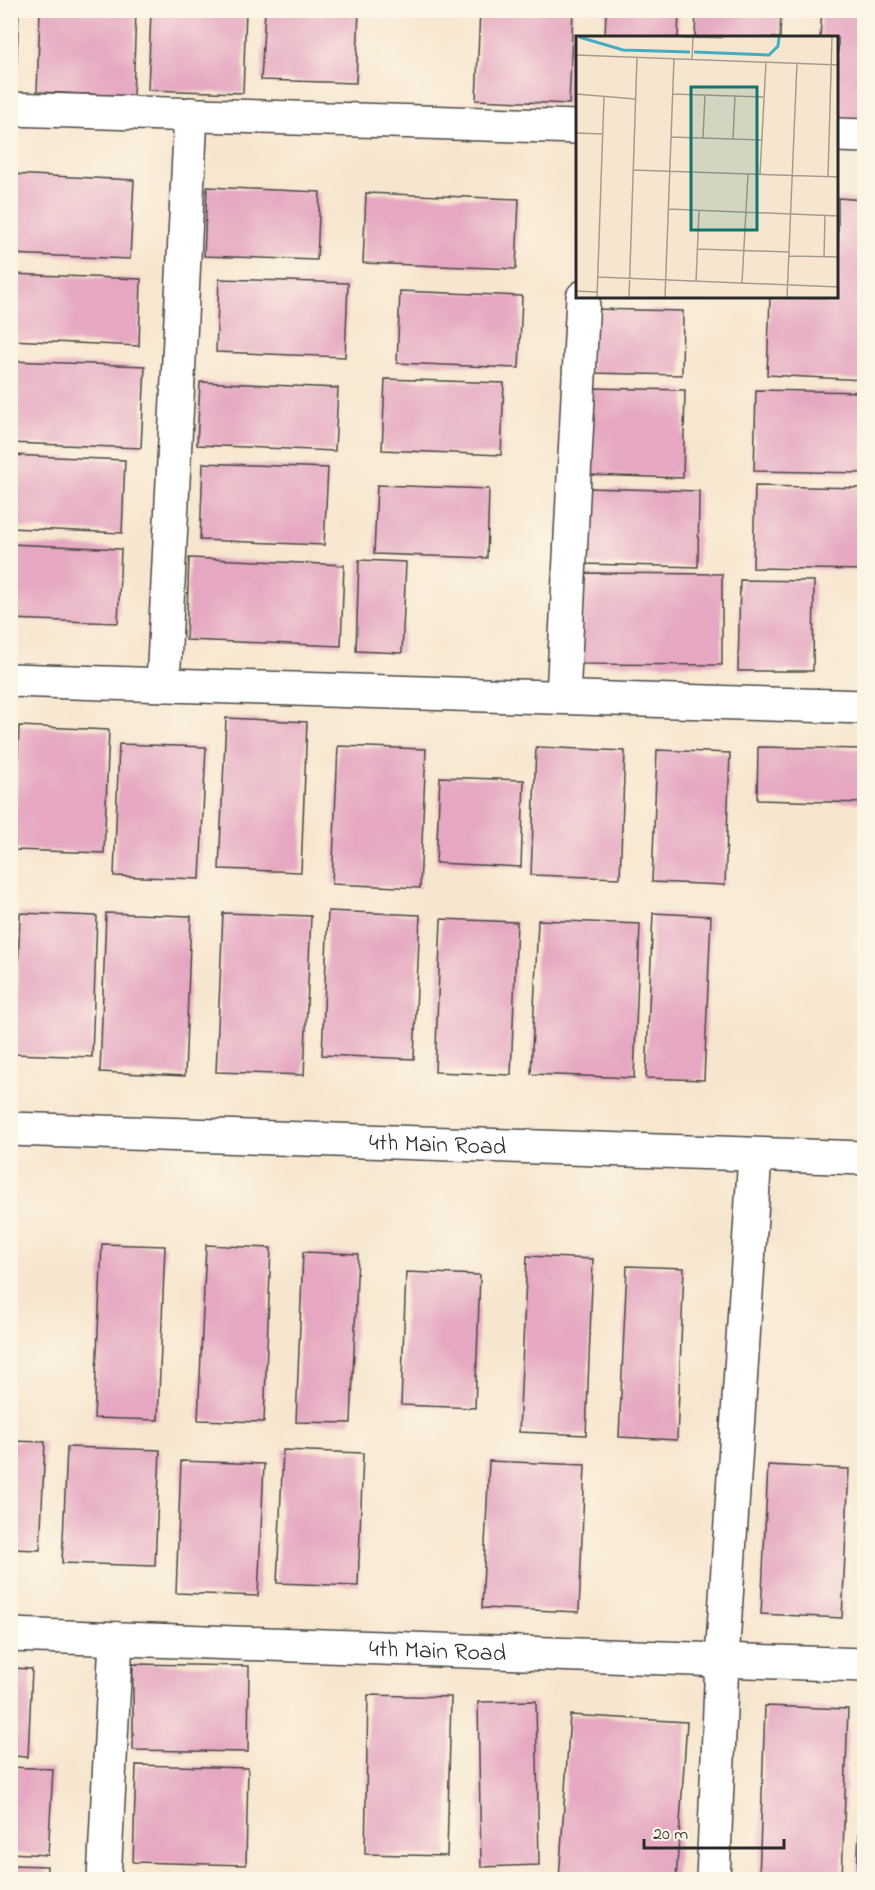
<svg xmlns="http://www.w3.org/2000/svg" width="875" height="1890" viewBox="0 0 875 1890" font-family="'Indie Flower',sans-serif">
<style>
.building{fill:#e5a7c1}
.lines{fill:none;stroke-linecap:round;stroke-linejoin:round}
.street-casing{stroke:#4a4744;stroke-width:36}
.street{stroke:#fff;stroke-width:33}
.labels{text-anchor:middle;stroke-width:4.5;stroke-linejoin:round;paint-order:stroke}
.street-label{font-size:24px;fill:#2b2b2b;stroke:#fcf5e5}
.inset-river{fill:none;stroke:#43aec2;stroke-width:3}
.inset-road{fill:none;stroke:#a59b8d;stroke-width:1.5}
.view{fill:#0f766e;fill-opacity:0.15;stroke:#0f766e;stroke-width:3}
.inset-edge{fill:none;stroke:#2b2b2b;stroke-width:3}
</style>
<rect width="100%" height="100%" fill="#fcf5e5"/>
<filter id="ink" filterUnits="userSpaceOnUse"><feTurbulence type="fractalNoise" baseFrequency=".0167" numOctaves="2"/><feDisplacementMap in="SourceGraphic" scale="12" xChannelSelector="R" yChannelSelector="G"/><feConvolveMatrix kernelMatrix="1 2 1 2 8 2 1 2 1" color-interpolation-filters="sRGB"/></filter>
<filter id="wash" filterUnits="userSpaceOnUse"><feTurbulence type="fractalNoise" baseFrequency=".008" numOctaves="4" result="noise"/><feDisplacementMap in="SourceGraphic" scale="24" xChannelSelector="R" yChannelSelector="G"/><feGaussianBlur stdDeviation="1.35" result="paint"/><feColorMatrix in="noise" values="0 0 0 0 0 0 0 0 0 0 0 0 0 0 0 0 0 1.4 0 .05"/><feComposite in="paint" operator="in"/></filter>
<g filter="url(#wash)">
<rect width="100%" height="100%" fill="#f7e6cf"/>
<g id="blocks">
<g class="building">
<path d="M 10,10 L 19,10 L 16,77 L 10,76 Z"/>
<path d="M 40,10 L 136,10 L 133,96 L 37,92 Z"/>
<path d="M 151,10 L 246,10 L 243,93 L 148,90 Z"/>
<path d="M 265,10 L 359,10 L 356,83 L 261,80 Z"/>
<path d="M 480,10 L 573,10 L 569,104 L 476,100 Z"/>
<path d="M 606,10 L 679,10 L 678,38 L 605,38 Z"/>
<path d="M 696,10 L 781,10 L 780,38 L 695,38 Z"/>
<path d="M 822,10 L 864,10 L 864,123 L 838,122 L 838,38 L 820,38 Z"/>
<path d="M 10,174 L 134,180 L 130,259 L 10,254 Z"/>
<path d="M 207,187 L 320,192 L 317,260 L 204,256 Z"/>
<path d="M 366,193 L 519,199 L 516,269 L 363,263 Z"/>
<path d="M 838,198 L 864,200 L 864,380 L 767,375 L 770,297 L 838,297 Z"/>
<path d="M 10,274 L 141,279 L 139,346 L 10,340 Z"/>
<path d="M 219,279 L 348,283 L 345,357 L 216,352 Z"/>
<path d="M 400,291 L 522,296 L 519,368 L 397,363 Z"/>
<path d="M 593,309 L 683,311 L 682,375 L 591,373 Z"/>
<path d="M 10,361 L 145,366 L 141,448 L 10,443 Z"/>
<path d="M 385,379 L 504,383 L 501,455 L 382,450 Z"/>
<path d="M 200,382 L 338,388 L 335,451 L 197,445 Z"/>
<path d="M 590,388 L 685,390 L 683,478 L 588,475 Z"/>
<path d="M 756,390 L 864,392 L 864,473 L 754,471 Z"/>
<path d="M 10,455 L 125,460 L 122,533 L 10,528 Z"/>
<path d="M 203,463 L 328,468 L 324,545 L 200,540 Z"/>
<path d="M 377,485 L 489,489 L 487,558 L 374,554 Z"/>
<path d="M 755,486 L 864,488 L 864,570 L 753,568 Z"/>
<path d="M 586,488 L 699,491 L 698,567 L 585,564 Z"/>
<path d="M 10,544 L 121,549 L 118,623 L 10,619 Z"/>
<path d="M 189,558 L 344,565 L 341,646 L 186,640 Z"/>
<path d="M 359,560 L 406,562 L 402,653 L 356,651 Z"/>
<path d="M 583,573 L 722,574 L 722,665 L 582,664 Z"/>
<path d="M 740,580 L 814,581 L 813,671 L 738,671 Z"/>
<path d="M 226,718 L 307,722 L 301,872 L 219,869 Z"/>
<path d="M 19,726 L 109,730 L 104,853 L 14,850 Z"/>
<path d="M 119,744 L 206,747 L 200,879 L 114,876 Z"/>
<path d="M 338,746 L 426,749 L 420,888 L 332,884 Z"/>
<path d="M 536,747 L 625,751 L 620,878 L 531,875 Z"/>
<path d="M 758,747 L 864,749 L 864,803 L 757,800 Z"/>
<path d="M 657,750 L 730,753 L 725,885 L 652,882 Z"/>
<path d="M 440,777 L 524,780 L 521,867 L 436,863 Z"/>
<path d="M 328,911 L 420,915 L 414,1059 L 322,1055 Z"/>
<path d="M 20,913 L 97,916 L 92,1057 L 15,1054 Z"/>
<path d="M 106,913 L 191,916 L 185,1076 L 100,1072 Z"/>
<path d="M 223,913 L 311,916 L 304,1075 L 216,1072 Z"/>
<path d="M 653,913 L 711,916 L 704,1080 L 646,1078 Z"/>
<path d="M 441,919 L 517,922 L 511,1075 L 435,1072 Z"/>
<path d="M 538,920 L 640,924 L 634,1078 L 531,1074 Z"/>
<path d="M 102,1244 L 165,1246 L 158,1420 L 94,1418 Z"/>
<path d="M 206,1245 L 271,1248 L 264,1422 L 198,1420 Z"/>
<path d="M 303,1252 L 358,1254 L 351,1423 L 296,1422 Z"/>
<path d="M 527,1256 L 593,1259 L 586,1435 L 519,1432 Z"/>
<path d="M 627,1266 L 684,1268 L 677,1440 L 619,1437 Z"/>
<path d="M 406,1272 L 480,1275 L 475,1408 L 401,1405 Z"/>
<path d="M 10,1441 L 45,1442 L 40,1550 L 10,1549 Z"/>
<path d="M 67,1447 L 160,1450 L 155,1566 L 62,1563 Z"/>
<path d="M 283,1450 L 363,1453 L 358,1586 L 277,1583 Z"/>
<path d="M 181,1461 L 264,1464 L 258,1596 L 176,1593 Z"/>
<path d="M 489,1461 L 585,1465 L 579,1612 L 482,1608 Z"/>
<path d="M 768,1465 L 849,1469 L 842,1618 L 761,1614 Z"/>
<path d="M 133,1664 L 249,1666 L 248,1752 L 133,1750 Z"/>
<path d="M 10,1668 L 32,1669 L 28,1757 L 10,1756 Z"/>
<path d="M 368,1695 L 451,1697 L 447,1856 L 365,1854 Z"/>
<path d="M 536,1701 L 539,1865 L 481,1867 L 478,1702 Z"/>
<path d="M 765,1706 L 848,1709 L 842,1880 L 759,1880 Z"/>
<path d="M 570,1715 L 687,1722 L 676,1880 L 559,1880 Z"/>
<path d="M 863,1726 L 864,1880 L 857,1880 Z"/>
<path d="M 136,1765 L 248,1768 L 246,1865 L 133,1862 Z"/>
<path d="M 10,1767 L 53,1769 L 48,1855 L 10,1853 Z"/>
<path d="M 10,1865 L 47,1866 L 46,1880 L 10,1880 Z"/>
</g>
</g>
</g>
<g filter="url(#ink)">
<use href="#blocks" fill-opacity="0" stroke="#4a4744" stroke-width="1.5"/>
<g class="lines">
<defs>
<g id="street">
<path d="M 10,109 L 578,127"/>
<path d="M 838,135 L 864,136"/>
<path d="M 10,680 L 864,707"/>
<path d="M 163,685 L 191,114"/>
<path d="M 563,697 L 583,297"/>
<path id="s1" d="M 10,1129 L 864,1158"/>
<path id="s2" d="M 10,1635 L 864,1665"/>
<path d="M 104,1880 L 116,1639"/>
<path d="M 713,1880 L 722,1660 L 755,1155"/>
</g>
</defs>
<use href="#street" class="street-casing"/>
<use href="#street" class="street"/>
</g>
</g>
<g class="labels">
<g class="street-label">
<text dy="8" stroke="none"><textPath href="#s1" startOffset="428">4th Main Road</textPath></text>
<text dy="8" stroke="none"><textPath href="#s2" startOffset="428">4th Main Road</textPath></text>
</g>
</g>
<g transform="translate(576 36)">
<rect width="262" height="262" fill="#f7e6cf"/>
<path class="inset-river" d="M 3,1 L 47,14 L 114,16M 118,16 L 193,19 L 202,10 L 203,1"/>
<path class="inset-road" d="M 106,1 L 147,2M 0,19 L 263,29M 116,23 L 117,1M 0,58 L 59,63M 97,58 L 187,61M 0,97 L 27,98M 95,101 L 186,104M 127,102 L 129,59M 157,103 L 159,60M 57,134 L 263,141M 184,138 L 190,26M 252,141 L 256,1M 92,173 L 263,180M 121,213 L 213,216M 213,220 L 263,221M 248,221 L 249,179M 22,241 L 263,251M 120,246 L 123,175M 166,247 L 172,138M 0,255 L 21,256M 21,262 L 28,60M 53,262 L 61,21M 89,262 L 98,22M 211,262 L 221,27"/>
<path class="view" d="M 115,51 L 181,51 L 181,194 L 115,194 Z"/>
<rect width="262" height="262" class="inset-edge"/>
</g>
<rect width="875" height="1890" fill="none" stroke="#fcf5e5" stroke-width="36"/>
<path d="M644 1839v9h140v-9" fill="none" stroke="#2b2b2b" stroke-width="3"/>
<text x="653" y="1839" font-size="18" fill="#2b2b2b" stroke="#fcf5e5" stroke-width="4.5" paint-order="stroke">20 m</text>
</svg>
